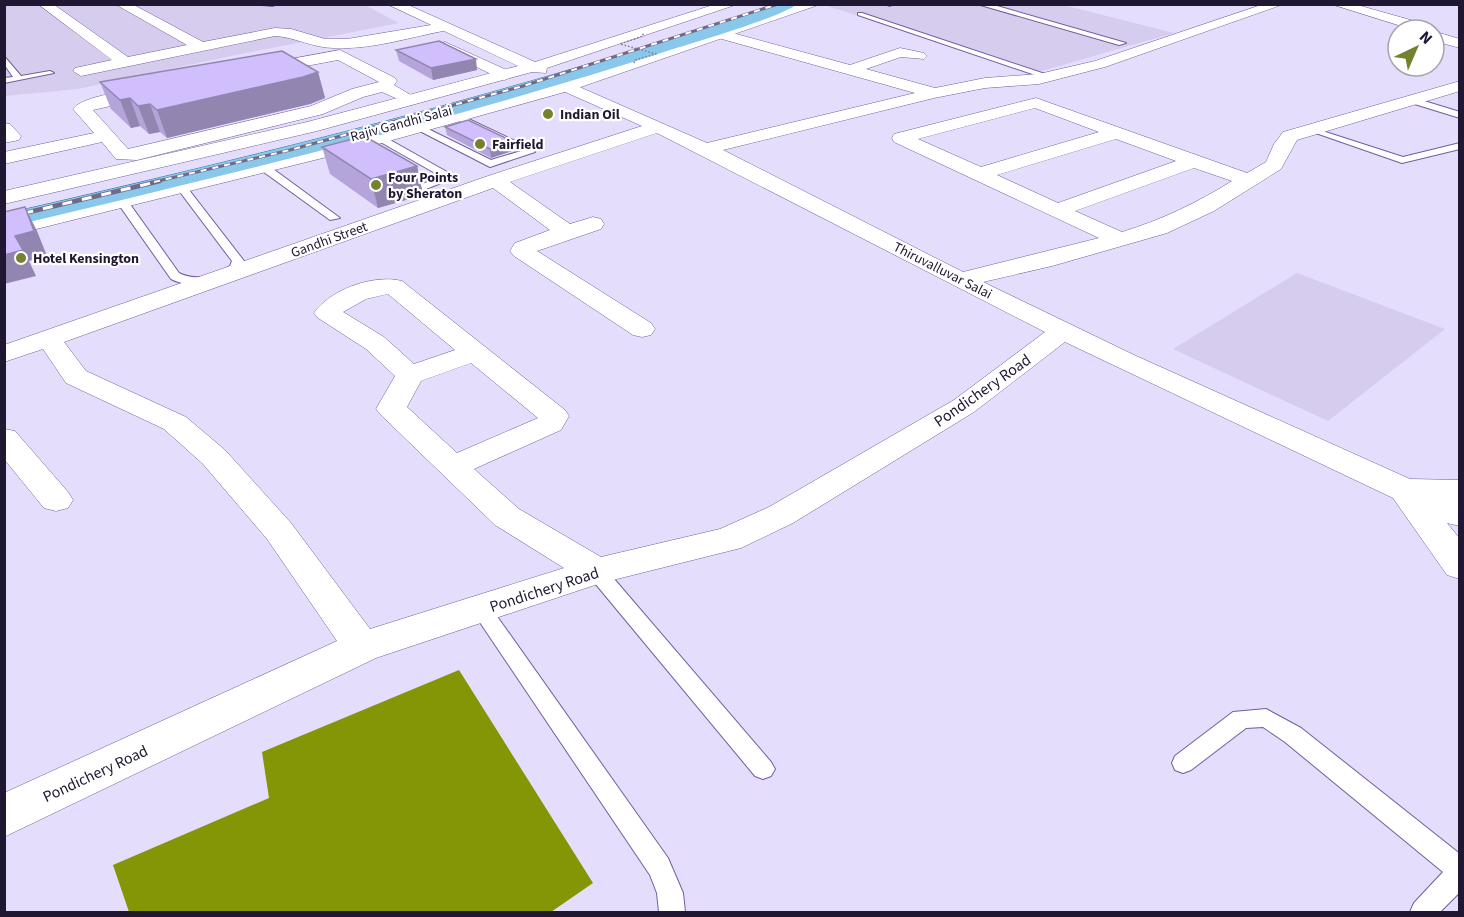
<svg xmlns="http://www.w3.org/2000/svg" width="1464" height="917" viewBox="0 0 1464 917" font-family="'Source Sans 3',sans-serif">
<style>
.built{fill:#d5ccee}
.water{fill:#849506}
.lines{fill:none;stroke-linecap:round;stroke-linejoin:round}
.lane-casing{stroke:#735da0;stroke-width:2}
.street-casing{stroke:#735da0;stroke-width:1}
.secondary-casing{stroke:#735da0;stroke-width:1}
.primary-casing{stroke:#3172a1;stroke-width:1}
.lane{fill:#fff;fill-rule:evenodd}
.street{fill:#fff;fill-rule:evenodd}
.secondary{fill:#fff;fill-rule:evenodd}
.primary{fill:#89c8eb;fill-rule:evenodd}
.rail-far1-casing{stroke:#726986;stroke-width:3}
.rail-casing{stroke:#726986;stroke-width:4.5}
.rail-far1{stroke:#fff;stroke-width:2;stroke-dasharray:6;stroke-linecap:butt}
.rail{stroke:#fff;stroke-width:3;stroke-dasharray:10;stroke-linecap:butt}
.path-bridge{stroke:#837a97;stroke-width:1.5;stroke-dasharray:1.5 2;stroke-linecap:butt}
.wall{fill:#b4a4da}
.shaded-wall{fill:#9286b1}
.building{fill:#d1bffd;stroke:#9286b1;stroke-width:1.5}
.poi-dot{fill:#74812e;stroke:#fff;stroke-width:2}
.labels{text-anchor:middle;stroke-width:4.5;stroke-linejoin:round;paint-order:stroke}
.far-poi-label{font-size:14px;font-weight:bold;fill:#201732;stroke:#fff;text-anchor:start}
.far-street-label{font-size:14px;fill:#201732;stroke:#fff}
.street-label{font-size:16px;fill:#201732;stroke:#fff}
</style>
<rect width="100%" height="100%" fill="#e5ddfc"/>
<g class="built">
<path d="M 363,4 L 399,23 L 226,57 L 78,89 L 5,96 L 5,5 Z"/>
<path d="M 824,5 L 1063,5 L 1174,33 L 1038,72 Z"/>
<path d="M 1297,273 L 1445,329 L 1328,421 L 1173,349 Z"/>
</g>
<path class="water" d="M 459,670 L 593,883 L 551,912 L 129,912 L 113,865 L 269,798 L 262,752 Z"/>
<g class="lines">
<defs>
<g id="lane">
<path d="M 250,4 L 276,4 L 273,6 Z"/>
<path d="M 885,4 L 893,4 L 890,6 Z"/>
<path d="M 977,4 L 990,4 L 1126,43 L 1119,45 Z"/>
<path d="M 858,13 L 862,13 L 1054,77 L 1047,79 L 858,15 Z"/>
<path d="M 4,56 L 21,76 L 50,71 L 54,73 L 4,83 L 4,78 L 13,77 L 4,64 Z"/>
<path d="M 1411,97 L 1460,112 L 1460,118 L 1408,102 L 1408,98 Z"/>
<path d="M 456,113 L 534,150 L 535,152 L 490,167 L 412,127 L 420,125 L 491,160 L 521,151 L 453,118 L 453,114 Z"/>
<path d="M 1310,127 L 1403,157 L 1460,143 L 1460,149 L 1402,163 L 1310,131 Z"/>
<path d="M 377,136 L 383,136 L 456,177 L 421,191 L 399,179 L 399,175 L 407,175 L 422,184 L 442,177 L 377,140 Z"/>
<path d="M 261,166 L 269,166 L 340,218 L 330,220 L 261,170 Z"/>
<path d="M 182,185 L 186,186 L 244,261 C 234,286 192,290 171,279 L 117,202 L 127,200 L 179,273 C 197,282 214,275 230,266 L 232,261 L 177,188 Z"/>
<path d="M 596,564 L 603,566 L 771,762 L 775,769 L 771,776 L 763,779 L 755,776 L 589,576 L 587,571 L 589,566 Z"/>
<path d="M 482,603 L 489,605 L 668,858 L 683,893 L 685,912 L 659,912 L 657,893 L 650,875 L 475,615 L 472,610 L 475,605 Z"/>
<path d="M 1266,709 L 1301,728 L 1460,854 L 1460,892 L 1440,912 L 1410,912 L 1414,903 L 1443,872 L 1285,742 L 1263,727 L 1246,728 L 1191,770 L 1183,773 L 1175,770 L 1172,763 L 1175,756 L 1233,712 Z"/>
</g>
<g id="street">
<path d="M 38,4 L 53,4 L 128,57 L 187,45 L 115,4 L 132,4 L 203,42 L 275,28 L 291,29 L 325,39 L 347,39 L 443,23 L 450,27 L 443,31 C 407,38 370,50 334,48 C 313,48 295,37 275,36 L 81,76 L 73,71 L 75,68 L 112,60 Z"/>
<path d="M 1264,4 L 1284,4 L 1105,67 L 1039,84 L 985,88 L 934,98 L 723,150 L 963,272 L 1099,238 L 894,142 L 892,138 L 894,134 L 1036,98 L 1247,173 L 1266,162 L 1274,144 L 1283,132 L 1460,81 L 1460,91 L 1297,140 L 1281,169 L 1214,211 L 1167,233 L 1052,266 L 983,282 L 1134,355 L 1410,479 L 1460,480 L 1460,526 L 1447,523 L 1460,539 L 1460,579 L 1447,575 L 1393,498 L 1065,342 L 974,412 L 793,523 L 741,548 L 601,583 L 376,658 L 4,837 L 4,793 L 337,641 L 267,539 L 203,464 L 164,429 L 66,383 L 43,349 L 4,362 L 4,345 L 488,176 L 642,126 L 547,84 L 545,81 L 547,78 L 559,78 L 707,143 L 915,93 L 704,34 L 704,28 L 714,28 L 850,65 L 900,48 L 924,53 L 927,56 L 924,59 L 901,57 L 866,69 L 935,88 L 985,78 L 1039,74 L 1095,61 ZM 1035,108 L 1099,132 L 981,167 L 918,139 ZM 657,133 L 1045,332 L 954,400 L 769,507 L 720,529 L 601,557 L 519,509 L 474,469 L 561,430 L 569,416 L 565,410 L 402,281 C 374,274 331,289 314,313 L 318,318 L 366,349 L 395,376 L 376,409 L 381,415 L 495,525 L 564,568 L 370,629 L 291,523 L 225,450 L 186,417 L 86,371 L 64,342 L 493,188 L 550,230 L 515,243 L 510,251 L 514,256 L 633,335 L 642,337 L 651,335 L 655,329 L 651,323 L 537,251 L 601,229 L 604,224 L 601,219 L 593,217 L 570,224 L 510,182 ZM 1116,139 L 1176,161 L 1058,203 L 997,175 ZM 1194,168 L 1232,181 C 1197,203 1161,220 1122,232 L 1075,211 ZM 388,294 L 455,350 L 414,364 L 384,337 L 343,312 L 366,299 ZM 471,363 L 538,418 L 457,453 L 407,407 L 421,381 Z"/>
<path d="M 445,42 L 511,72 L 513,75 L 505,80 L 499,78 L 440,49 L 438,46 Z"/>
<path d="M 340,50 L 395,78 L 397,81 L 394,85 L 419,100 L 411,105 L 382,92 L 363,97 L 323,114 L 137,160 L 116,159 L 102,142 L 4,164 L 4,152 L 94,133 L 73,109 C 84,95 130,91 148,87 L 156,92 L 154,96 L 93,110 L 128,149 L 311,106 L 352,89 L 379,82 L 338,60 L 258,75 L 250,70 L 258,65 Z"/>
<path d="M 4,123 L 10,124 L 21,136 L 19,140 L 4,143 Z"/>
<path d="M 4,429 L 15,431 L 68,492 L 73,500 L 68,508 L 56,511 L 44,508 L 4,459 Z"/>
</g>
<g id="secondary">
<path d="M 387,4 L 406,4 L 535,62 L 716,4 L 738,4 L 547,68 L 546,73 L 532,72 L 317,131 L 4,204 L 4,191 L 307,122 L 518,66 Z"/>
<path d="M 800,4 L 821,4 L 572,90 L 371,146 L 4,237 L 4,223 L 359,137 L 560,82 Z"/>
<path d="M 1331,4 L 1354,4 L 1435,27 L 1436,32 L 1460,39 L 1460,48 L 1434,41 L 1434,30 L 1414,30 Z"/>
</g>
<path id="primary" d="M 776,4 L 797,4 C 784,16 693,43 670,50 C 451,121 228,175 4,228 L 4,214 C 265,154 523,91 776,4 Z"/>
</defs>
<use href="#lane" class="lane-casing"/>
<use href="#street" class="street-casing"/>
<use href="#secondary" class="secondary-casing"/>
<use href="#primary" class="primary-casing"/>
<use href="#lane" class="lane"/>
<use href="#street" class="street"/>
<use href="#secondary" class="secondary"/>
<use href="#primary" class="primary"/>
<defs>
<path id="rail-far1" d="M 154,182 L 290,150 L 523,86 L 778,4"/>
<path id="rail" d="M 4,218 L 160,181"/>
</defs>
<use href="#rail-far1" class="rail-far1-casing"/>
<use href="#rail" class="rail-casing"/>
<use href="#rail-far1" class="rail-far1"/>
<use href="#rail" class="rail"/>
<path class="path-bridge" d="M 634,63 L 635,60 L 656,54 L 620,44 L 643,36 L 643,33"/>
</g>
<g class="wall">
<path d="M 396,50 L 477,70 L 433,80 L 399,61 Z"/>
<path d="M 318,72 L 325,98 L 310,104 L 167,138 L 160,132 L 149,134 L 140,126 L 131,128 L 111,109 L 100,82 Z"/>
<path d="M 445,127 L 514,142 L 515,150 L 491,158 L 447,135 Z"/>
<path d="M 322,147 L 417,166 L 423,195 L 378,208 L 330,174 Z"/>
</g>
<g class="shaded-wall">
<path d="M 476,59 L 477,70 L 433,80 L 431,68 Z"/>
<path d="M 318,72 L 325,98 L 310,104 L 167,138 L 157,110 Z"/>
<path d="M 130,98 L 140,126 L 131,128 L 120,100 Z"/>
<path d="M 150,104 L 160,132 L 149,134 L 138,106 Z"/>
<path d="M 514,142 L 515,150 L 491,158 L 490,149 Z"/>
<path d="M 417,166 L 423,195 L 378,208 L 371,179 Z"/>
<path d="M 25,207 L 37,231 L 47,256 L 29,261 L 36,276 L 4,284 L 4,255 L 15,236 Z"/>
</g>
<g class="building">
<path d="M 439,41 L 476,59 L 431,68 L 396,50 Z"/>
<path d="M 282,51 L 318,72 L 303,77 L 157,110 L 150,104 L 138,106 L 130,98 L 120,100 L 100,82 Z"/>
<path d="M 468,120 L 514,142 L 490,149 L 445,127 Z"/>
<path d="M 364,136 L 417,166 L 371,179 L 322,147 Z"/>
<path d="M 25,207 L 34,231 L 15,236 L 23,250 L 4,255 L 4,212 Z"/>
</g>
<g class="poi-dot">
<circle cx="548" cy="114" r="6"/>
<circle cx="480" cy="144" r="6"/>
<circle cx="376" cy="185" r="6"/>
<circle cx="21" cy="258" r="6"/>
</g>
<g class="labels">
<g class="far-poi-label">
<text x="560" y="119">Indian Oil</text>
<text x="492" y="149">Fairfield</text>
<text x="388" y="182">Four Points<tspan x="388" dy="16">by Sheraton</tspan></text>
<text x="33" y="263">Hotel Kensington</text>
</g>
<g class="far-street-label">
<text transform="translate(401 123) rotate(-15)" y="5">Rajiv Gandhi Salai</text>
<text transform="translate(329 239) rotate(-20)" y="5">Gandhi Street</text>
<text transform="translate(943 270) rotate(27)" y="5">Thiruvalluvar Salai</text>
</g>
<g class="street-label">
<text transform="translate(982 390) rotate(-35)" y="6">Pondichery Road</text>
<text transform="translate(544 589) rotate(-18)" y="6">Pondichery Road</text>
<text transform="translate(95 773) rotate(-25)" y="6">Pondichery Road</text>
</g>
</g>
<rect width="1464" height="917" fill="none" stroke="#201732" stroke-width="12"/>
<g transform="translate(1416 48) rotate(44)"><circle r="28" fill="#ffffff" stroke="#a6a2ad" stroke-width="1.5"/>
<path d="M0-4.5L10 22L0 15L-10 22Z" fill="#74812e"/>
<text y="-9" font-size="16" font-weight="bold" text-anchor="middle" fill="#201732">N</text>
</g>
</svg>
